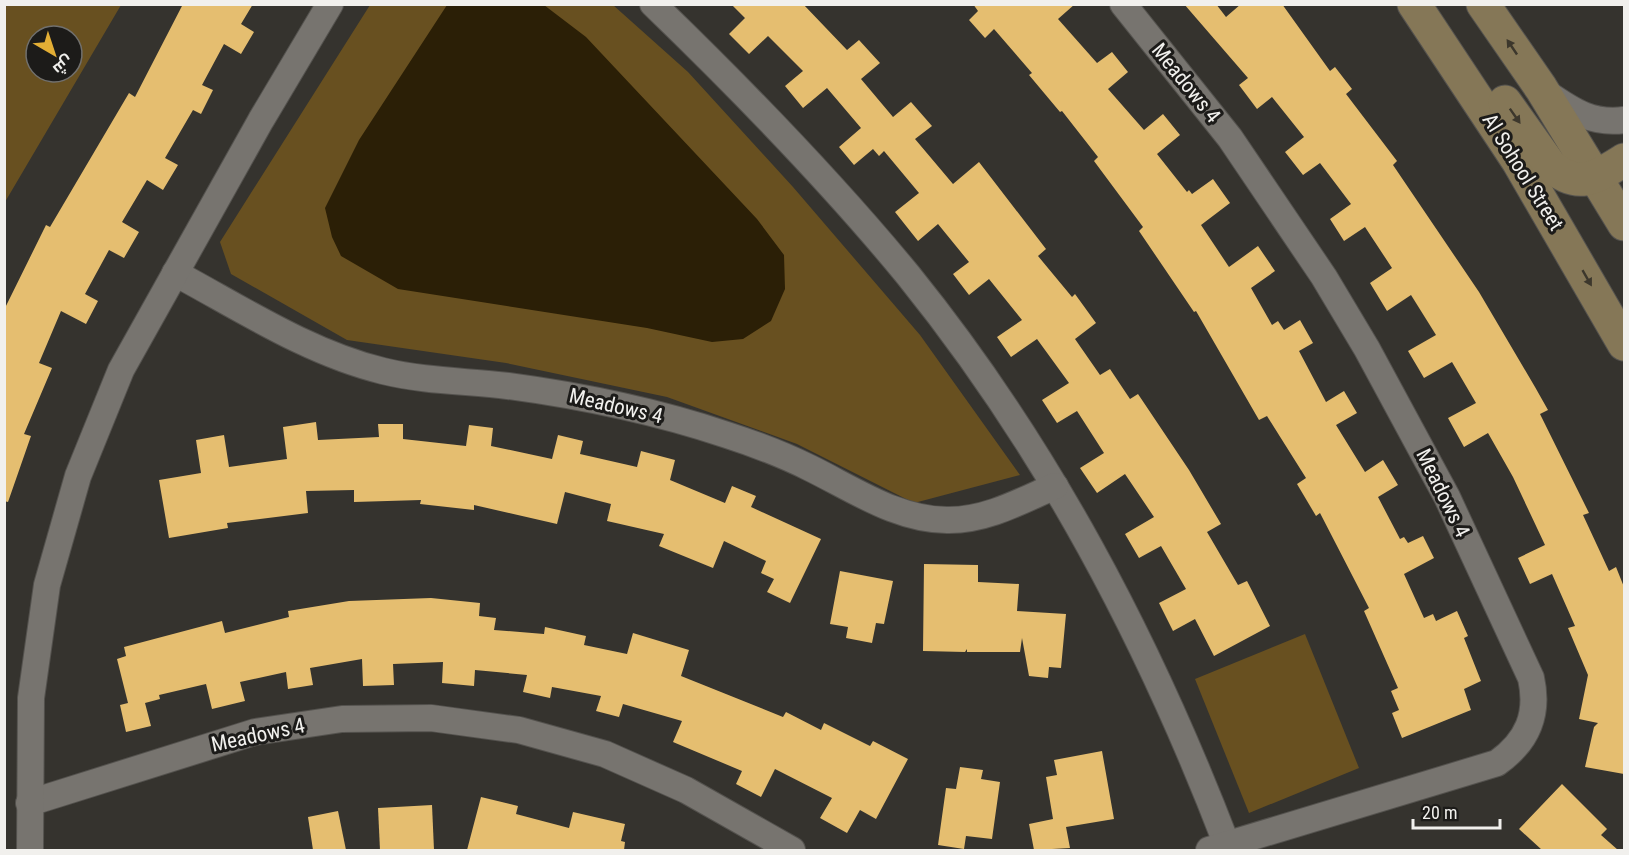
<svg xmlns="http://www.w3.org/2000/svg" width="1629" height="855" viewBox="0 0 1629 855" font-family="'Roboto Condensed',Cairo,sans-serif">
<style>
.green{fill:#685020;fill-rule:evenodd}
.water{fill:#2b1f06}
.building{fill:#e5be70}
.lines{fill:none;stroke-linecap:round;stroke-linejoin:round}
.street-casing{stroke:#54524e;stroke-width:28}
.secondary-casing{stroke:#54524e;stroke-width:35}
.street{stroke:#77746f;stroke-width:26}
.secondary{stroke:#857757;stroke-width:33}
.oneway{fill:#3c372c}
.labels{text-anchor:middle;stroke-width:6;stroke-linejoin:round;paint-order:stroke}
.street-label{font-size:21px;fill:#f1f0ed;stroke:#1c1b19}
</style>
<rect width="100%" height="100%" fill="#35332e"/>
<g class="green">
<path d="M 5,4 L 121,5 L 5,202 L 4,5 ZM 36,36 L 72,36 L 72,72 L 36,72 Z"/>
<path d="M 370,5 L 613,5 L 688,72 L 793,187 L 920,335 L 1020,475 L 914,503 L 797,444 L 667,397 L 506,363 L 347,340 L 231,274 L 220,242 Z"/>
<path d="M 1305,634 L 1359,768 L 1249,813 L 1195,679 Z"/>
</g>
<path class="water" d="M 447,5 L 544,5 L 586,37 L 757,219 L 784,255 L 785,289 L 771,321 L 743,339 L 712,342 L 647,328 L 398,289 L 341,256 L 332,237 L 325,208 L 359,140 Z"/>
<g class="building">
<path d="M 183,4 L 253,4 L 241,24 L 254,32 L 241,54 L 224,44 L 202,85 L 213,90 L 201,114 L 193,110 L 165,158 L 178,165 L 163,190 L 147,180 L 122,222 L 139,232 L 124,258 L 109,250 L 85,294 L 98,301 L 86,324 L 61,311 L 39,363 L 52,368 L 24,434 L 31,436 L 8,502 L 4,501 L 4,310 L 46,225 L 50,227 L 129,93 L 135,97 Z"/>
<path d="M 731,4 L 803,4 L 847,50 L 859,40 L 880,63 L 861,79 L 893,117 L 911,102 L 932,126 L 915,139 L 953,184 L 979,162 L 1046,249 L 1038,256 L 1072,297 L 1075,294 L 1096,323 L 1075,339 L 1100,375 L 1110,369 L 1130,399 L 1138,394 L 1189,470 L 1221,524 L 1207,532 L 1238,585 L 1247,581 L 1270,626 L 1214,656 L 1195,619 L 1173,631 L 1159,603 L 1186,589 L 1161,546 L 1139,558 L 1125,534 L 1154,517 L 1125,474 L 1097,493 L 1080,468 L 1104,453 L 1077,411 L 1057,423 L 1042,400 L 1069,383 L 1037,339 L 1011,357 L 997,337 L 1022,320 L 989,279 L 969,295 L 953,274 L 969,262 L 938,224 L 918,241 L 895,212 L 919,193 L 884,151 L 879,156 L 873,149 L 854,165 L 839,147 L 861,128 L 827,88 L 803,108 L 785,86 L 803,71 L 768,36 L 749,54 L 729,34 L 745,18 Z"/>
<path d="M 973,4 L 1075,4 L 1058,19 L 1097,63 L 1112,52 L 1128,72 L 1108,89 L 1144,130 L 1163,114 L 1180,135 L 1157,154 L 1187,192 L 1189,190 L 1192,194 L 1213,179 L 1230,203 L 1201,225 L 1229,267 L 1258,246 L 1275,271 L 1251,288 L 1272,325 L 1278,321 L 1284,330 L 1300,320 L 1313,343 L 1299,351 L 1326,402 L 1344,391 L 1357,413 L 1336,425 L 1365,472 L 1383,460 L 1398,485 L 1378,497 L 1400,539 L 1404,537 L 1408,543 L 1423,536 L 1434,558 L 1404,574 L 1424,618 L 1433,614 L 1436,621 L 1457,611 L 1468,636 L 1464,638 L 1481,681 L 1464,689 L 1471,710 L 1402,738 L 1392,713 L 1399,710 L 1391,691 L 1398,688 L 1364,611 L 1369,608 L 1320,513 L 1316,516 L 1297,484 L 1306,478 L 1267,416 L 1259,420 L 1196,311 L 1194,312 L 1139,231 L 1143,227 L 1094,161 L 1098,157 L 1062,111 L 1060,112 L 1029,75 L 1032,73 L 994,29 L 985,38 L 969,20 L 978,11 Z"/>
<path d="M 1184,4 L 1216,4 L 1226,17 L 1241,4 L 1282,4 L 1330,71 L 1335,67 L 1352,89 L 1346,94 L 1397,161 L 1393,165 L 1479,292 L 1535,387 L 1548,410 L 1540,414 L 1589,513 L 1583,515 L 1609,571 L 1616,567 L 1624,587 L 1624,774 L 1585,767 L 1594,727 L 1598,723 L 1579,719 L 1588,675 L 1568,628 L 1575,626 L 1552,574 L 1530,584 L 1518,558 L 1545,545 L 1513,477 L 1488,433 L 1464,447 L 1448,418 L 1476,403 L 1452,362 L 1424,378 L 1408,351 L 1436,335 L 1411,295 L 1387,311 L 1370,283 L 1392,268 L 1365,227 L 1344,241 L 1330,219 L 1351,204 L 1320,163 L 1303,175 L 1285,152 L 1304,137 L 1272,97 L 1257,109 L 1239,85 L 1248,78 Z"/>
<path d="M 316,422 L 318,440 L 379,437 L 378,424 L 403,424 L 403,439 L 466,446 L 469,425 L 493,428 L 491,446 L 552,459 L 558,435 L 583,441 L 580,454 L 637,467 L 641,451 L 675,460 L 670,480 L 725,503 L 732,486 L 756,496 L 751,507 L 821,539 L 790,603 L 767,592 L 774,579 L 761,573 L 766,561 L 724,541 L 713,568 L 659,546 L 664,534 L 607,521 L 611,504 L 565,492 L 557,524 L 474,505 L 474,510 L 420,504 L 421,500 L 354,502 L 354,490 L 306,491 L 308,513 L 227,523 L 228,528 L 169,538 L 159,480 L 201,473 L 196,440 L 224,435 L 229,467 L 287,459 L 283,427 Z"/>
<path d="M 924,564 L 978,565 L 978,582 L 1019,584 L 1017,611 L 1066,614 L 1061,668 L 1049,667 L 1048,678 L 1029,676 L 1022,638 L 1020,652 L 967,652 L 967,649 L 965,652 L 923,651 Z"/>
<path d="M 840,571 L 893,581 L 884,624 L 876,623 L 872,643 L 846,638 L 848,627 L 830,624 Z"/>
<path d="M 431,598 L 480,603 L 479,616 L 496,618 L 494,630 L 544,634 L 545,627 L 586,636 L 584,645 L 627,654 L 633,633 L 689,650 L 681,676 L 783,717 L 786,712 L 821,730 L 824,723 L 870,746 L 873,741 L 908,759 L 876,819 L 860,810 L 847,833 L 820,818 L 832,798 L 775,769 L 761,797 L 736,784 L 742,771 L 673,742 L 682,721 L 623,704 L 619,717 L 596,711 L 601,696 L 552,687 L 550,698 L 523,692 L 527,675 L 475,670 L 474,686 L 442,683 L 443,662 L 393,664 L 394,685 L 363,686 L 362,659 L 310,668 L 313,685 L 288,689 L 286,672 L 240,682 L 245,701 L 212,709 L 206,684 L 159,695 L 160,699 L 145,703 L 151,726 L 126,732 L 120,705 L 128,703 L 117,659 L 126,656 L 124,647 L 222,621 L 225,633 L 289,617 L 288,611 L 349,601 Z"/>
<path d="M 1102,751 L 1114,819 L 1066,827 L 1070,848 L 1034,850 L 1029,824 L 1053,819 L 1046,777 L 1057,775 L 1054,760 Z"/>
<path d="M 960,767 L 983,770 L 981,779 L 1000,782 L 992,839 L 966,836 L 964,849 L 938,845 L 946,788 L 956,789 Z"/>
<path d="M 1562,784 L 1607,829 L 1601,835 L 1618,850 L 1542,850 L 1519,829 Z"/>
<path d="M 481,797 L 518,806 L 516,814 L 569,828 L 573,812 L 625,824 L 621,841 L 625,842 L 624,850 L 467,850 Z"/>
<path d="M 432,805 L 434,850 L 380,850 L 378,808 Z"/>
<path d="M 338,811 L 346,850 L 313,850 L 308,817 Z"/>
</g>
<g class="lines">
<defs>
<g id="street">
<path d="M 653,4 C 742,90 829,179 908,275 C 1047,447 1148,639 1227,845"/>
<path d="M 1123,4 L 1230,138 L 1324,277 L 1367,349 L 1447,497 L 1531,678 C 1539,714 1528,741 1497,763 L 1209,850"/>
<path d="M 1548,94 C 1574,112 1593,124 1624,120"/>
<path d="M 175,273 C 242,309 309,353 383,371 C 424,381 466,381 508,386 C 583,396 655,411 727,435 C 755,444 784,455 810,468 C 853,489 899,521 949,520 C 987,520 1021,501 1055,486"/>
<path d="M 29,803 L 255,732 L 342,719 L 431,718 L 519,730 L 605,754 L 686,790 L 792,850"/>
<path d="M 30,850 L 31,698 L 47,585 L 78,476 L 121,370 L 261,120 L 330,4"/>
</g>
<g id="secondary">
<path d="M 1414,4 L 1518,161 L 1624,344"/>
<path d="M 1483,4 L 1541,88 L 1624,224"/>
<path d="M 1505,102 L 1550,165 C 1578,191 1597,177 1624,160"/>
</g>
</defs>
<use href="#street" class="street-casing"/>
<use href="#secondary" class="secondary-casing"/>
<use href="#street" class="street"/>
<use href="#secondary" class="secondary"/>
</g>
<defs><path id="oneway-solid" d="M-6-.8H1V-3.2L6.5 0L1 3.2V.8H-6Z" transform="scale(1.5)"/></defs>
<g class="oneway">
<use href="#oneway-solid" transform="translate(1512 47) rotate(-124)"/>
<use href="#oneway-solid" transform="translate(1515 116) rotate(55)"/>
<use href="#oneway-solid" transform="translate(1587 278) rotate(60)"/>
</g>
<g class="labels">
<g class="street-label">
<text transform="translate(1186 83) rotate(51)" y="7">Meadows 4</text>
<text transform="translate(1523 172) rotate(58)" y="7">Al Sohool Street</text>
<text transform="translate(616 406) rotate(13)" y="7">Meadows 4</text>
<text transform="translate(1443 493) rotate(64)" y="7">Meadows 4</text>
<text transform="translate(258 735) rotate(-12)" y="7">Meadows 4</text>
</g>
</g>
<rect width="1629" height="855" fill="none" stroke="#f1f0ed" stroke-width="12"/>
<g transform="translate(54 54) rotate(141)"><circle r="28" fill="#1c1b19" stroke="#71706e" stroke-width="1.5"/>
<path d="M0-4.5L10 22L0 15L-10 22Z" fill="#e3ae35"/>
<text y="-9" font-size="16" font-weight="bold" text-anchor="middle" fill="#f1f0ed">ش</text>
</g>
<path d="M1413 819v9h87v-9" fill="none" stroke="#f1f0ed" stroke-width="3"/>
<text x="1422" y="819" font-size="18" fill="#f1f0ed" stroke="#1c1b19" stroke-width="4.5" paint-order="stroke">20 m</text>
</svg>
